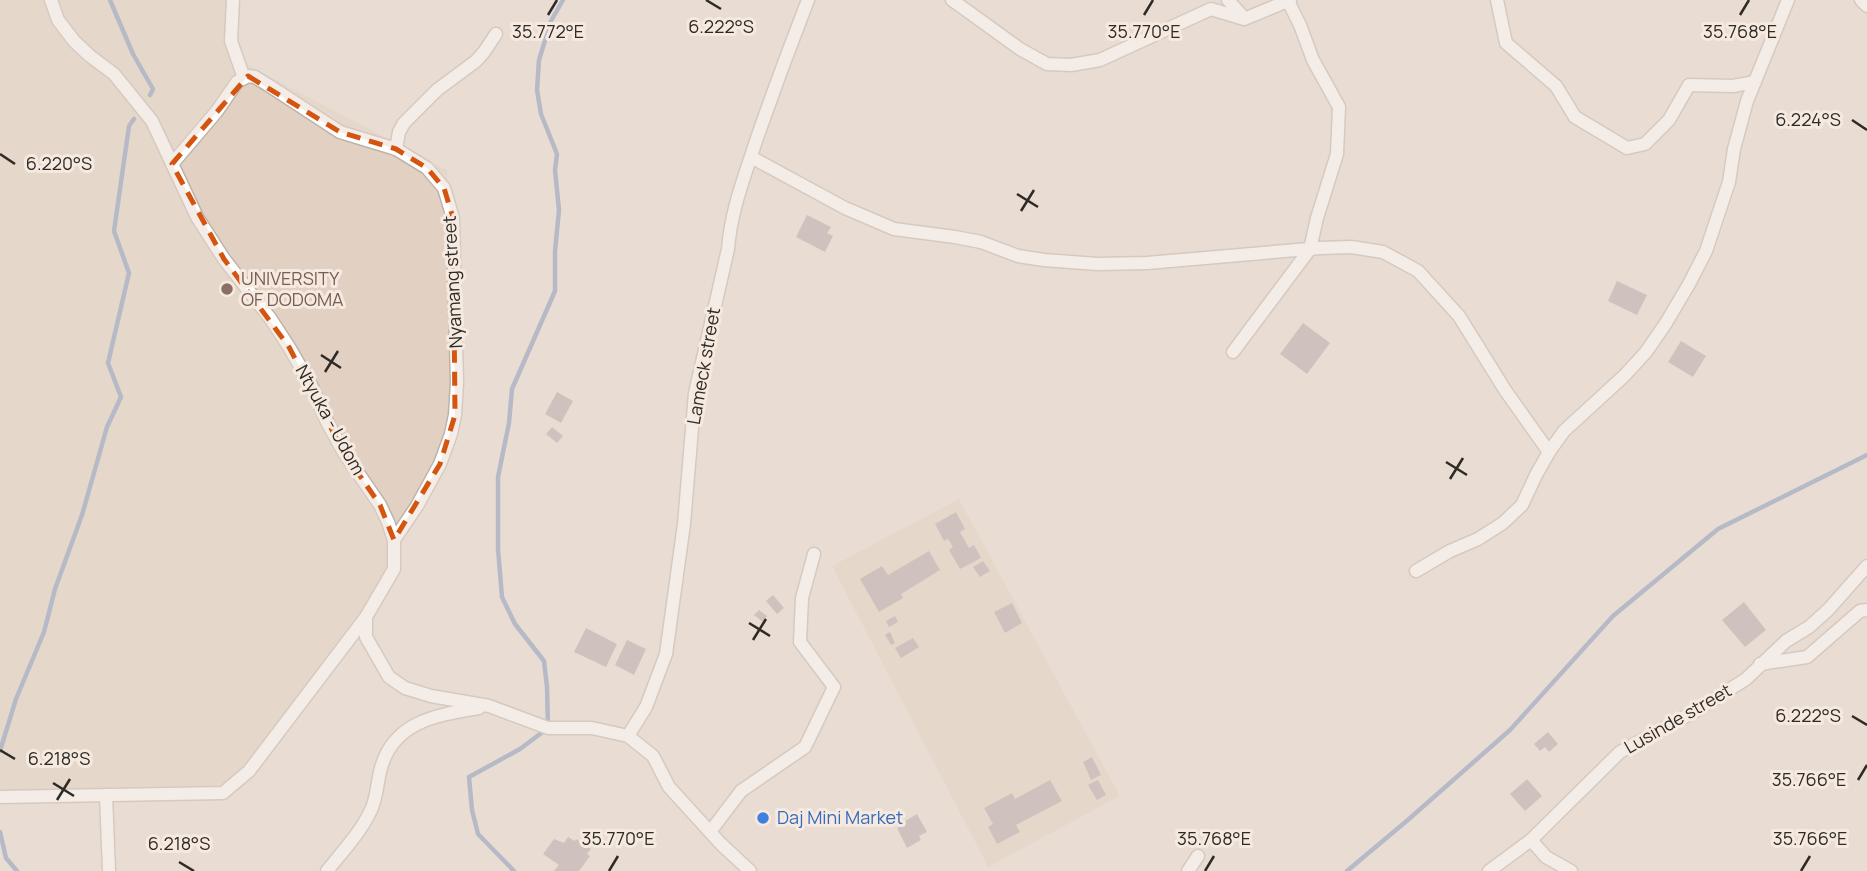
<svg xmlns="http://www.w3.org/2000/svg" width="1867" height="871" viewBox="0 0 1867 871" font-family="Manrope,sans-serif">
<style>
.built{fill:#e2d1c2}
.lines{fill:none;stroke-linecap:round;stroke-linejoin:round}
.stream{stroke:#798fb7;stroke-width:4.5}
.building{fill:#b0a1a5}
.minor-casing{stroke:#beb3a9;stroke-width:15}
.minor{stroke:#fff;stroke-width:12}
.marked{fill:none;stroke:#d5540f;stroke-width:5;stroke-dasharray:14 9;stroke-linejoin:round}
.ticks{fill:none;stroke:#2e2a26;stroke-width:2.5}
.education-dot{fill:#8d6e63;stroke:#f6eae0;stroke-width:2.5}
.shop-dot{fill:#3f7fe0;stroke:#f6eae0;stroke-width:2.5}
.labels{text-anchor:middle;stroke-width:6;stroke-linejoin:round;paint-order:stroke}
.education-label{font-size:18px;fill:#785e54;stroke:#f6eae0;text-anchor:start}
.street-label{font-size:18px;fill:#2e2a26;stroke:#f6eae0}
.shop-label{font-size:18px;fill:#366cbe;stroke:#f6eae0;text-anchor:start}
.ticks-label{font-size:18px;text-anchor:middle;fill:#2e2a26;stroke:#f6eae0;stroke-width:6;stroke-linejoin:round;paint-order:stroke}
</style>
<rect width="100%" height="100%" fill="#e9ddd3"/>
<g class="built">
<path d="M 0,0 L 229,0 L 227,54 L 447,170 L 459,408 L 369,620 L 223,797 L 0,800 Z"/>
<path d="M 959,499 L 1120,796 L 988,867 L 832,566 Z"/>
</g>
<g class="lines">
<g class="stream">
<path d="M 110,0 L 133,54 L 153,89 L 150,95"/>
<path d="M 0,751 L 16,699 L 44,632 L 55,589 L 82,515 L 107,427 L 121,397 L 108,363 L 129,273 L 114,231 L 129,126 L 134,119"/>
<path d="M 0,832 L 6,858 L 17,871"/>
<path d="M 514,871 L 478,834 L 472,810 L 469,777 L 520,749 L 548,728 L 547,687 L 544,661 L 515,624 L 502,597 L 498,549 L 498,477 L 509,423 L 512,389 L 555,291 L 555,251 L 559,210 L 555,170 L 557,154 L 541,114 L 537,90 L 539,60 L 551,21 L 563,0"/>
<path d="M 1347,871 L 1409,819 L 1510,730 L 1613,616 L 1718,529 L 1867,455"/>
</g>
</g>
<g class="building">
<path d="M 807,215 L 831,227 L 827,233 L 833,236 L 825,252 L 796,237 Z"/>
<path d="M 1617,281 L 1647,295 L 1637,315 L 1608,301 Z"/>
<path d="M 1303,323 L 1330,343 L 1307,374 L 1280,354 Z"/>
<path d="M 1681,341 L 1706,356 L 1693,377 L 1668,362 Z"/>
<path d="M 557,392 L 573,401 L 561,423 L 545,414 Z"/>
<path d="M 552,427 L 563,436 L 557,443 L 546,434 Z"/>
<path d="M 956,512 L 965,529 L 960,532 L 969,548 L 974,545 L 981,558 L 960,569 L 949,550 L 953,547 L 948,539 L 944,541 L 935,524 Z"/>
<path d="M 929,551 L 940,570 L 901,594 L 903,598 L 879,612 L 860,579 L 882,566 L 888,575 Z"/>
<path d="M 983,561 L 990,571 L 980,577 L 973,567 Z"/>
<path d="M 773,595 L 784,608 L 777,614 L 766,601 Z"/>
<path d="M 1744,602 L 1766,630 L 1745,647 L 1722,620 Z"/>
<path d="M 1012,603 L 1022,623 L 1005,633 L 994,612 Z"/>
<path d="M 759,610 L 767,616 L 763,622 L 754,615 Z"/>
<path d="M 895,616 L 898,622 L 889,627 L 886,621 Z"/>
<path d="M 586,628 L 617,644 L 606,667 L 574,652 Z"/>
<path d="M 890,632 L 895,643 L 891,645 L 885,635 Z"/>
<path d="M 913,638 L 919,647 L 901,658 L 895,648 Z"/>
<path d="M 627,640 L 646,649 L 634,675 L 615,665 Z"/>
<path d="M 1548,732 L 1558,744 L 1549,752 L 1545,747 L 1540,751 L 1534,744 Z"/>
<path d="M 1092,757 L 1101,775 L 1091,780 L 1083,762 Z"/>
<path d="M 1527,779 L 1542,796 L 1525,811 L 1510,794 Z"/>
<path d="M 1050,780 L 1062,801 L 1016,825 L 1020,832 L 997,844 L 988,827 L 993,824 L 984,808 L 1012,793 L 1015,799 Z"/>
<path d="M 1098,780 L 1106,795 L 1097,800 L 1088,785 Z"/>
<path d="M 917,814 L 927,832 L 919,836 L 921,840 L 907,848 L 897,828 L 906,823 L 905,821 Z"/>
<path d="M 568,837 L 575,841 L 576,839 L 591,849 L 587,854 L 590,856 L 579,871 L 554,871 L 559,865 L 543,854 L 554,839 L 564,843 Z"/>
</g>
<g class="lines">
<defs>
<g id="minor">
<path d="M 51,0 L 58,20 L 74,41 L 90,56 L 114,74 L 152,121 L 197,217 L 224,259 L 270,318 L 289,347 L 311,385 L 327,422 L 343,451 L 380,505 L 388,522 L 394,540 L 394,569 L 366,617 L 366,637 L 389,677 L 405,688 L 431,696 L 489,706 L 548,728 L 592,728 L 628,736 L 653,756 L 669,787 L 721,844 L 750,871"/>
<path d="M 233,0 L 231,41 L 244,78"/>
<path d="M 952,0 L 1020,49 L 1047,64 L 1071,65 L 1100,60 L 1211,9 L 1244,19 L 1290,0"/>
<path d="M 1228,0 L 1244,18"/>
<path d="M 1497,0 L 1506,43 L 1556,86 L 1575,117 L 1627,148 L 1645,144 L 1669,120 L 1689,85 L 1733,86 L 1755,82"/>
<path d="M 1861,0 L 1867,6"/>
<path d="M 396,149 L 399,132 L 404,123 L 437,90 L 476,61 L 484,52 L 496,34"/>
<path d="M 751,157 L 845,208 L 894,229 L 955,237 L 981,242 L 1018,256 L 1044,260 L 1097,264 L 1147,263 L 1320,248 L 1351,247 L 1383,252 L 1418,271 L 1459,316 L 1505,390 L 1549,452"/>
<path d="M 172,164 L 217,111 L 237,82 L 248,76 L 255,77 L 268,85 L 340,132 L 396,149 L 427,168 L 444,188 L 453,218 L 457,383 L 455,415 L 451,434 L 440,464 L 417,506 L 394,540"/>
<path d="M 1233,352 L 1310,249 L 1317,218 L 1337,154 L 1339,107 L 1313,60 L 1300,25 L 1288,1"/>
<path d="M 1416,571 L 1450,551 L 1478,539 L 1503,523 L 1522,505 L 1536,475 L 1549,452 L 1564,431 L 1624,376 L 1646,352 L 1666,323 L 1689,284 L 1706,251 L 1729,182 L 1734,149 L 1747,101 L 1788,0"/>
<path d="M 1760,664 L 1807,657 L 1860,611 L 1867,610"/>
<path d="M 628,736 L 646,707 L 666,654 L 684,524 L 695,393 L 728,249 C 731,210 745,175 757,138 C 773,92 790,46 808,0"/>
<path d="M 106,795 L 109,871"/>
<path d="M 0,797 L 223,793 L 249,771 L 366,617"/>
<path d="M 710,832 L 741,791 L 805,747 L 834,687 L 800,642 L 802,598 L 814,554"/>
<path d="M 1531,840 L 1546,857 L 1571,871"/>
<path d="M 327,871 C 342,852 361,832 371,810 C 377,798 377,782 381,768 C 394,721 437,715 479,708"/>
<path d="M 1188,871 L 1198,856"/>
<path d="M 1489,871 L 1531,840 L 1620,752 L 1699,709 L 1746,679 L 1786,641 L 1809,627 L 1828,610 L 1867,566"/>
</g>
</defs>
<use href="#minor" class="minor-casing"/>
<use href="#minor" class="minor"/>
</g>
<path d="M0 0H1867V871H0ZM 248,76 L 340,132 L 396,149 L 427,168 L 444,188 L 453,218 L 455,415 L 440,464 L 394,540 L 380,505 L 343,451 L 289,347 L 224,259 L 172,164 Z" fill="#e9ddd3" fill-opacity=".55" fill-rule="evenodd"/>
<path class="marked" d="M 248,76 L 340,132 L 396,149 L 427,168 L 444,188 L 453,218 L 455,415 L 440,464 L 394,540 L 380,505 L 343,451 L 289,347 L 224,259 L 172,164 Z"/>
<path class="ticks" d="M 706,0 L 721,9M 548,15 L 557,0M 1144,15 L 1153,0M 1740,15 L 1749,0M 1852,120 L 1867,130M 0,154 L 15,164M 1017,194 L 1038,207M 1021,211 L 1034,190M 321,355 L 341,368M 325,372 L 338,351M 1446,462 L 1467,475M 1450,479 L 1463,458M 749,623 L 770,636M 753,640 L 766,619M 1852,716 L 1867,725M 0,750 L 15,759M 1858,780 L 1867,765M 53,783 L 74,796M 57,800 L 70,779M 179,862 L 194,871M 609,871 L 618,856M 1205,871 L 1214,856M 1801,871 L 1810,856"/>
<circle class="education-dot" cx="227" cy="289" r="7"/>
<circle class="shop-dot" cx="763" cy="818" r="7"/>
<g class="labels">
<g class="education-label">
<text x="241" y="285">UNIVERSITY<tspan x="241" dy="21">OF DODOMA</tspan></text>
</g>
<g class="street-label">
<text transform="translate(453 282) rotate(-93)" y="6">Nyamang street</text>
<text transform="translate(704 366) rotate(-80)" y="6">Lameck street</text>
<text transform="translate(330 420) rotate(61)" y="6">Ntyuka - Udom</text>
<text transform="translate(1678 719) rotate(-30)" y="6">Lusinde street</text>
</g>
<g class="shop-label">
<text x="777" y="824">Daj Mini Market</text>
</g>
</g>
<g class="ticks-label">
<text x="721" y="33">6.222°S</text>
<text x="548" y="38">35.772°E</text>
<text x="1144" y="38">35.770°E</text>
<text x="1740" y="38">35.768°E</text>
<text x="1808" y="126">6.224°S</text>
<text x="59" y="170">6.220°S</text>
<text x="1808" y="722">6.222°S</text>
<text x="59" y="765">6.218°S</text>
<text x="1809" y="786">35.766°E</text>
<text x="618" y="845">35.770°E</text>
<text x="1214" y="845">35.768°E</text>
<text x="1810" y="845">35.766°E</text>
<text x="179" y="850">6.218°S</text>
</g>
</svg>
